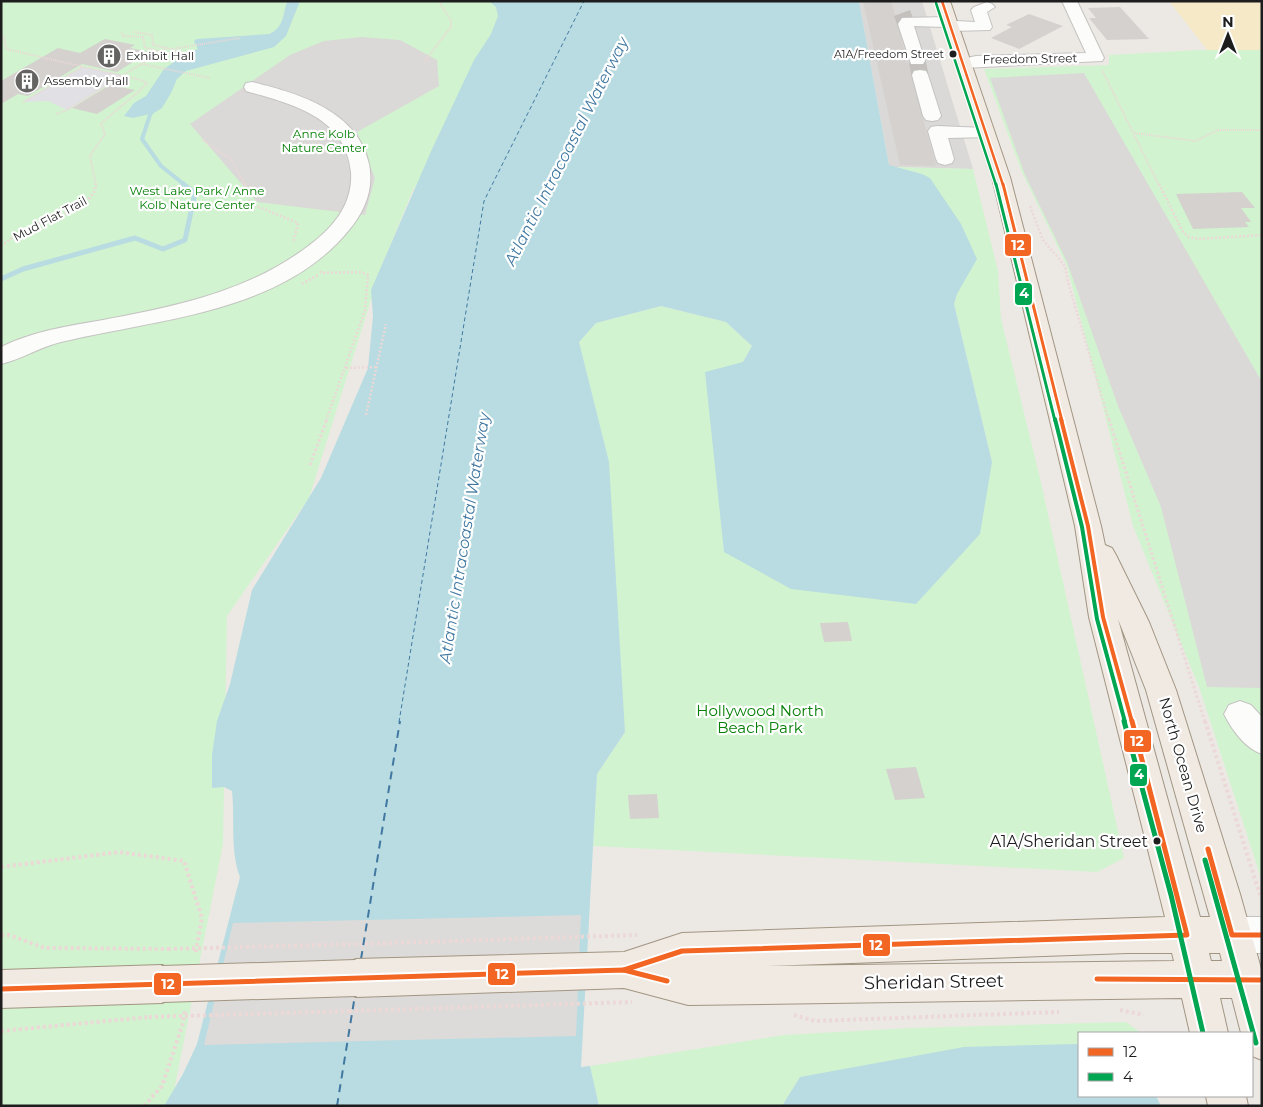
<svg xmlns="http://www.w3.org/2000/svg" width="1263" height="1107" viewBox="0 0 1263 1107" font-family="Montserrat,sans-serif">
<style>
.residential{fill:#dbd9d7}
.sand{fill:#f6e9c8}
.park{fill:#d2f3cf}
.parking{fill:#dad9d7}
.plaza{fill:#e0e0e5}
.water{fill:#b8dce1}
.pier{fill:#dcdbd9}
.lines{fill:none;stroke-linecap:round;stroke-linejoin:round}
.stream-far1{stroke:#b8dce1;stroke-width:4}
.stream{stroke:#b8dce1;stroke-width:5}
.ferry-far1{stroke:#4178a1;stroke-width:1;stroke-dasharray:4 3;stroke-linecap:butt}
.ferry{stroke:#4178a1;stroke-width:2;stroke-dasharray:8 6;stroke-linecap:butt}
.building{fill:#d4d1ce}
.minor-tunnel{stroke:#c3c0bd;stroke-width:17;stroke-dasharray:17 9;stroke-linecap:butt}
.minor-casing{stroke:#c4c3c1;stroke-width:2}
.major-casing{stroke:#a29582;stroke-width:2}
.path-far3{stroke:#ebd8d7;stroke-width:2;stroke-dasharray:1 1;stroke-linecap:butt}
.path-far2{stroke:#ebd8d7;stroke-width:2.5;stroke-dasharray:2 2;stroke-linecap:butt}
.path-far1{stroke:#ebd8d7;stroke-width:3;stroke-dasharray:2.5 2.5;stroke-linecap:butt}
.path{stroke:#ebd8d7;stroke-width:4;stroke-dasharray:3 3;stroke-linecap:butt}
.minor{fill:#fcfcfb;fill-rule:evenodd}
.major{fill:#f0eae3;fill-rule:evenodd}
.major-bridge-casing{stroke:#a29582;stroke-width:38;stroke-linecap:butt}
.path-bridge{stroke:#ebd8d7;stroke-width:4;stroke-dasharray:3 3;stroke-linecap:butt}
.major-bridge{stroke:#f0eae3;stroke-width:36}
.bus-1-far3-casing{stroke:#fff;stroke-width:5}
.bus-1-far2-casing{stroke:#fff;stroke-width:6}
.bus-1-far1-casing{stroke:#fff;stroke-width:8}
.bus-1-casing{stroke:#fff;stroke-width:9}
.bus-2-far3-casing{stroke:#fff;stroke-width:5}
.bus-2-far2-casing{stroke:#fff;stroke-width:6}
.bus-2-far1-casing{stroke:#fff;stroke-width:8}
.bus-2-casing{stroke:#fff;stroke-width:9}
.bus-1-far3{stroke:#f26522;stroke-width:2.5}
.bus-1-far2{stroke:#f26522;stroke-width:3}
.bus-1-far1{stroke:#f26522;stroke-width:4}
.bus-1{stroke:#f26522;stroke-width:5}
.bus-2-far3{stroke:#00a651;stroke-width:2.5}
.bus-2-far2{stroke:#00a651;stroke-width:3}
.bus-2-far1{stroke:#00a651;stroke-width:4}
.bus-2{stroke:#00a651;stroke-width:5}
.bus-dot{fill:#1d1d1d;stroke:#fff;stroke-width:2}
.labels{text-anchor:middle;stroke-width:4.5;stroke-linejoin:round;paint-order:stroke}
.far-bus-label{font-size:11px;fill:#1d1d1d;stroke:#fff;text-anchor:end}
.far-poi-label{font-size:12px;fill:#1d1d1d;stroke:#fff;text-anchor:start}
.far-street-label{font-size:12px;fill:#1d1d1d;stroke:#fff}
.far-park-label{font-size:12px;fill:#078007;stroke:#fff}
.park-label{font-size:15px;fill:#078007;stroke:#fff}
.street-label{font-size:15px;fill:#1d1d1d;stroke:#fff}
.water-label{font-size:16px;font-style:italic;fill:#4178a1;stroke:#fff}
.near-bus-label{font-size:16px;fill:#1d1d1d;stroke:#fff;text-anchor:end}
.near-street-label{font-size:18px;fill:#1d1d1d;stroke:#fff}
.line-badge{stroke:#fff;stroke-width:2}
.badge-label{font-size:14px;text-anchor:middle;font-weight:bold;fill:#fff}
</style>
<rect width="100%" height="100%" fill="#ece9e5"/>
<path class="residential" d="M 859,1 L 922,1 L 973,169 L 894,167 L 889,165 Z"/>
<path class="sand" d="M 1169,1 L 1258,1 L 1262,5 L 1262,128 L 1215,60 Z"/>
<g class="park">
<path d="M 1,1 L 527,1 L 412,192 L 381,268 L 309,498 L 227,616 L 223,844 L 171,1106 L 1,1106 Z"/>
<path d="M 1198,50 L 1262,50 L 1262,881 L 1199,687 L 1133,526 L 1067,266 L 1021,170 L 984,69 L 1109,65 L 1109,55 Z"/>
<path d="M 894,167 L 973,169 L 998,271 L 1001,319 L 1040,478 L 1124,858 L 1097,872 L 593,846 L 597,774 L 625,732 L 579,341 L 596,323 L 661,306 L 726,322 L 752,346 L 743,362 L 720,496 L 724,552 L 992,462 L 954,304 L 957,294 L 922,174 Z"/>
<path d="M 1126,1022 L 1141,1033 L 1079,1033 L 1079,1045 L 1076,1044 L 800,1077 L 782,1106 L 599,1106 L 590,1066 L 784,1035 L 910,1028 Z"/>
</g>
<g class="parking">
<path d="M 361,37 L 400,40 L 437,60 L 439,86 L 357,132 L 375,178 L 365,215 L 257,202 L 190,124 L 290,55 L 324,41 Z"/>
<path d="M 1084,73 L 1262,382 L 1262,688 L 1207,687 L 1161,507 L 1118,406 L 1067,262 L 1025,175 L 990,78 Z"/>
</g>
<path class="plaza" d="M 82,67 L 123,75 L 67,110 L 48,101 L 23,102 Z"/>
<g class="water">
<path d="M 287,1 L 300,1 L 286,36 L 274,47 L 186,71 L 177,79 L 171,93 L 162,108 L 154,113 L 133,118 L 124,116 L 134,103 L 146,96 L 164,69 L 185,54 L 198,49 L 194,41 L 197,39 L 269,34 C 284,28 283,14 287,1 Z"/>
<path d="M 489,1 L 859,1 L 889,165 L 922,174 L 930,178 L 961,224 L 977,259 L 957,294 L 954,304 L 992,462 L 980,534 L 916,604 L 791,589 L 724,552 L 705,372 L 743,362 L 752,346 L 726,322 L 661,306 L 596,323 L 579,342 L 609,462 L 625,732 L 597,774 L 581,1067 L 590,1066 L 599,1106 L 164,1106 L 183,1074 L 197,1044 L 240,877 C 230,850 235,819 232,791 L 224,787 L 212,788 L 212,755 L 217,721 L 230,684 L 252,590 L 321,478 L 368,368 L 373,316 L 371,290 L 432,149 L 474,60 L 491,34 L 498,16 L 496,7 Z"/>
<path d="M 1076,1044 L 1079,1045 L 1079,1096 L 1156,1096 L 1161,1106 L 782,1106 L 800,1077 L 964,1047 Z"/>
</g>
<path class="pier" d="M 581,915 L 576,1036 L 204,1045 L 233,923 Z"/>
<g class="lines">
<path class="stream-far1" d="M 155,107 L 150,115 L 142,139 L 161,166 L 185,185"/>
<path class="stream" d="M 1,279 L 23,269 L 135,238 L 163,249 L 185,240 L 195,193 L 183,184"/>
<path class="ferry-far1" d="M 399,722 L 484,201 L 584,1"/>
<g class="ferry">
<path d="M 361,959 L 400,721"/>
<path d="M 337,1106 L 355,995"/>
</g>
</g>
<g class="building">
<path d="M 863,1 L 891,1 L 936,166 L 900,165 Z"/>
<path d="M 1120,7 L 1149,39 L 1107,40 L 1089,18 L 1096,18 L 1088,8 Z"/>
<path d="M 1029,14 L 1063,26 L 1019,49 L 991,38 L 1012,27 L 1006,25 Z"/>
<path d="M 105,39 L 135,45 L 130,48 L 149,52 L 117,72 L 82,64 L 28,96 L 18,94 L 1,104 L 1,81 L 58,48 L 80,53 Z"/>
<path d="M 110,85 L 135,90 L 97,114 L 72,108 Z"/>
<path d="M 1242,192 L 1255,208 L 1241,208 L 1251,222 L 1245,222 L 1249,227 L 1193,229 L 1176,194 Z"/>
<path d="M 848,622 L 852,641 L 824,642 L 820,623 Z"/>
<path d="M 916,767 L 925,798 L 895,800 L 886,769 Z"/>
<path d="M 657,794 L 659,818 L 630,819 L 628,795 Z"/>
</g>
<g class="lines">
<g class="minor-tunnel">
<path d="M 902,13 L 906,24"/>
<path d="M 917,61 L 920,75"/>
</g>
<defs>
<g id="minor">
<path d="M 1062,1 L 1077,1 L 1104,58 L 1102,61 L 964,68 L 958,66 L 956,63 L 958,60 L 976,56 L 1086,53 Z"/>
<path d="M 987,2 L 992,4 L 995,7 L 987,12 L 992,27 L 990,30 L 951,31 L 944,27 L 914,26 L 925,61 L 923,64 L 911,64 L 898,24 L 902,18 L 949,17 L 956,21 L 975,22 L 971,10 L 974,7 Z"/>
<path d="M 920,70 L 926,71 L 928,75 L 941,116 L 938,120 L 932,121 L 926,120 L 923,116 L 912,75 L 914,71 Z"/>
<path d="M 252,82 C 298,93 358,111 369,164 C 374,189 365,211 349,230 C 282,313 157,319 61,342 C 40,347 22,359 1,364 L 1,347 C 33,331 69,326 103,320 C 179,306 255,290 316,240 C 337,223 353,201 351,172 C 346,117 292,104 246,91 L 244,87 L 246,83 Z"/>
<path d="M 937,126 L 986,128 L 992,129 L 995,133 L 992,137 L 948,138 L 954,159 L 952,163 L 945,165 L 938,163 L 936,159 L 928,131 L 931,127 Z"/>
<path d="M 1240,701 L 1251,705 L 1262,717 L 1262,754 C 1245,748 1232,730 1224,714 L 1229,705 Z"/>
<path d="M 1232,917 L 1262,917 L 1262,953 L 1232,953 L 1219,948 L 1214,935 L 1219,922 Z"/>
</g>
<g id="major">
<path d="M 935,1 L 950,1 L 1010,177 L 1101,526 L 1105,545 L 1112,548 L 1116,555 L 1149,622 L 1176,690 L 1240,894 L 1262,972 L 1262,1060 L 1252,1056 L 1252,1033 L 1241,1033 L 1232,998 L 1220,998 L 1228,1033 L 1190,1033 L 1182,998 L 688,1005 L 624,988 L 356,997 L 343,991 L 337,978 L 343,965 L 356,959 L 624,952 L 682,933 L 1165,917 L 1089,617 L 1075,526 L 992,177 ZM 1118,619 L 1146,690 L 1210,917 L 1200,917 ZM 1128,953 L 1172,953 L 1174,961 L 767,966 ZM 1209,953 L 1220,953 L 1222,961 L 1211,961 Z"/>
<path d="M 162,965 L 175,971 L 181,984 L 175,997 L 162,1003 L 1,1008 L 1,970 Z"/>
<path d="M 1206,1096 L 1246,1096 L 1248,1106 L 1208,1106 Z"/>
</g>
</defs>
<use href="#minor" class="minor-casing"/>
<use href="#major" class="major-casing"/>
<g class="path-far3">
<path d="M 134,32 L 152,35 L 153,45 L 172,49 L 239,38 L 240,40"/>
<path d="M 122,33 L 123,36 L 144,37"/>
<path d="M 1,35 L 4,37 L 6,49 L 141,80 L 147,83 C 133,98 116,109 101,124 L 105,134 L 90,156 L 96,185"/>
<path d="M 143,37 L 145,48 L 170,53 L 178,50"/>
<path d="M 424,62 L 451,27 L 451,21 L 440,3 L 441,1"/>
<path d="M 142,64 L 210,78"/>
<path d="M 1102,70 L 1159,185"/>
<path d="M 23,102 L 82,67"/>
<path d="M 56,114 L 67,110 L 167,48"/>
<path d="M 1135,133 L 1195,141 L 1218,130 L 1262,130"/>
<path d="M 202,140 L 231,159 L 245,185"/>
</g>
<g class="path-far2">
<path d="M 245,184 L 251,204 L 298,223 L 293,243"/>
<path d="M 1159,184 L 1183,232 L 1189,237 L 1199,239 L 1262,235"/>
<path d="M 1030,206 L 1043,240 L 1065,266 L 1068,282 L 1109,421"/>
<path d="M 1,246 C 9,240 18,233 27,228 C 46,219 95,209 96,184"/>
<path d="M 321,271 L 321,273 L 360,272 L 368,275 L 365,310 L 326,421"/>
<path d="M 302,284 L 318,275"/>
<path d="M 346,368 L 378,367"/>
<path d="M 366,415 L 386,324"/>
</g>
<g class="path-far1">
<path d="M 1109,419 L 1205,722"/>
<path d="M 310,465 L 327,419"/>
</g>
<g class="path">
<path d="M 1205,721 L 1260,895"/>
<path d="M 1,867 L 119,852 L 184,861 L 202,918 L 195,955"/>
<path d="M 1,935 L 9,935 L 45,948 L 168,949"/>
<path d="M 359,944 L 637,935"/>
<path d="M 1120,1010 L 1144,1015"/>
<path d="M 349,1011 L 632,1002"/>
<path d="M 794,1015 L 815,1021 L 1059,1012"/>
<path d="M 1,1031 L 149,1017"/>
<path d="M 144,1106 L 162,1086 L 182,1026 L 185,1011"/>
</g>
<use href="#minor" class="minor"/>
<use href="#major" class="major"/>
<defs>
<path id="major-bridge" d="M 162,984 L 356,978"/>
</defs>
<use href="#major-bridge" class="major-bridge-casing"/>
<g class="path-bridge">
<path d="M 168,949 L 359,944"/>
<path d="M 149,1017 L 349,1011"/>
</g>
<use href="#major-bridge" class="major-bridge"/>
<defs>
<path id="bus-1-far3" d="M 942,1 L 1003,185"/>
<path id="bus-1-far2" d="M 1003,184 L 1062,421"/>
<path id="bus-1-far1" d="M 1061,419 L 1088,526 L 1103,617 L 1132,722"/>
<g id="bus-1">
<path d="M 1208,849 L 1232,935 L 1262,935"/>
<path d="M 624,970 L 682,951 L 1187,935 L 1132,721"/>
<path d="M 1097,979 L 1262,980"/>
<path d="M 1,989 L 624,970 L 667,981"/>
</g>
<path id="bus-2-far3" d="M 936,3 L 996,185"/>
<path id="bus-2-far2" d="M 996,184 L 1055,421"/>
<path id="bus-2-far1" d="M 1055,419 L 1082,527 L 1097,619 L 1125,722"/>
<g id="bus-2">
<path d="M 1124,721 L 1171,895 L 1203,1033"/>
<path d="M 1205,860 L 1256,1043"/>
</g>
</defs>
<use href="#bus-1-far3" class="bus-1-far3-casing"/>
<use href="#bus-1-far2" class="bus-1-far2-casing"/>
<use href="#bus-1-far1" class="bus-1-far1-casing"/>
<use href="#bus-1" class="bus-1-casing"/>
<use href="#bus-2-far3" class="bus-2-far3-casing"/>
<use href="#bus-2-far2" class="bus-2-far2-casing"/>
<use href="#bus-2-far1" class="bus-2-far1-casing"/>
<use href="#bus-2" class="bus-2-casing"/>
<use href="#bus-1-far3" class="bus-1-far3"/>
<use href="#bus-1-far2" class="bus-1-far2"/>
<use href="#bus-1-far1" class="bus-1-far1"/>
<use href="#bus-1" class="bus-1"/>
<use href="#bus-2-far3" class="bus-2-far3"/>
<use href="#bus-2-far2" class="bus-2-far2"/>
<use href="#bus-2-far1" class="bus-2-far1"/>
<use href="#bus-2" class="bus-2"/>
</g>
<defs>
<symbol id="building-disc" viewBox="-11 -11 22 22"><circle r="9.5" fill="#656463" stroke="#fff"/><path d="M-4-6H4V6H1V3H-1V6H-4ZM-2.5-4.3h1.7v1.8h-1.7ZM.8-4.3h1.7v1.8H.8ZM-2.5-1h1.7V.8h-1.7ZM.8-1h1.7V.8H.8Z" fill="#fff"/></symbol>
</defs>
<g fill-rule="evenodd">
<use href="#building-disc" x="95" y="42" width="28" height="28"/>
<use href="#building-disc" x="13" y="67" width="28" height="28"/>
</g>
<g class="bus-dot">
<circle cx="953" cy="54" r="4.5"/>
<circle cx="1157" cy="841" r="4.5"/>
</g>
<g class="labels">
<g class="far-bus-label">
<text x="944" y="58">A1A/Freedom Street</text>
</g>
<g class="far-poi-label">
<text x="126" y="60">Exhibit Hall</text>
<text x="44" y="85">Assembly Hall</text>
</g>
<g class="far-street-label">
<text transform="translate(1030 59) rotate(-1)" y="4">Freedom Street</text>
<text transform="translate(50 219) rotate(-28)" y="4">Mud Flat Trail</text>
</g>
<g class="far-park-label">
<text x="324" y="138">Anne Kolb<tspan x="324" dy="14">Nature Center</tspan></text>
<text x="197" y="195">West Lake Park / Anne<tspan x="197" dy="14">Kolb Nature Center</tspan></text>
</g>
<g class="park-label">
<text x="760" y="716">Hollywood North<tspan x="760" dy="17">Beach Park</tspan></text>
</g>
<g class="street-label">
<text transform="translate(1183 765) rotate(74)" y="5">North Ocean Drive</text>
</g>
<g class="water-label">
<text transform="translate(566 151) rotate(-63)" y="6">Atlantic Intracoastal Waterway</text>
<text transform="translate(464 538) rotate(-81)" y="6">Atlantic Intracoastal Waterway</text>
</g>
<g class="near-bus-label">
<text x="1148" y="847">A1A/Sheridan Street</text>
</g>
<g class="near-street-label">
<text transform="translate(934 982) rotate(-1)" y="6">Sheridan Street</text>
</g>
</g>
<g class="line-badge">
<rect x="1004" y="233" width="28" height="24" rx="5" fill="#f26522"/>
<rect x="1014" y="282" width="19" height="24" rx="5" fill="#00a651"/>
<rect x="1123" y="729" width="29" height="24" rx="5" fill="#f26522"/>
<rect x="1129" y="763" width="19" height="24" rx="5" fill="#00a651"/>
<rect x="862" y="933" width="29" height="24" rx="5" fill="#f26522"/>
<rect x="487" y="962" width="29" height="24" rx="5" fill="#f26522"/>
<rect x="153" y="972" width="29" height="24" rx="5" fill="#f26522"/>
</g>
<g class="badge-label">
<text x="1018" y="250">12</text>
<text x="1024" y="298">4</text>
<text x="1137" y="746">12</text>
<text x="1139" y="779">4</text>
<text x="876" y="950">12</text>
<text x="502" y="979">12</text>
<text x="168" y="989">12</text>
</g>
<rect width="1263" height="1107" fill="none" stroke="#1d1d1d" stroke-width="5"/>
<rect x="1078" y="1032" width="175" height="65" fill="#ffffff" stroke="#a5a5a5"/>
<rect x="1088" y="1048" width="25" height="8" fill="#f26522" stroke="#a5a5a5"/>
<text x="1123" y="1057" font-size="15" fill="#1d1d1d">12</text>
<rect x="1088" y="1073" width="25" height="8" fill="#00a651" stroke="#a5a5a5"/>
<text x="1123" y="1082" font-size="15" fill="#1d1d1d">4</text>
<g transform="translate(1228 35)" stroke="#ffffff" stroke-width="4" paint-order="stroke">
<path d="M0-4L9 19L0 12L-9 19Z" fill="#1d1d1d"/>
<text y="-8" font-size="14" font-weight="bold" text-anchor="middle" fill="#1d1d1d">N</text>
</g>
</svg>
